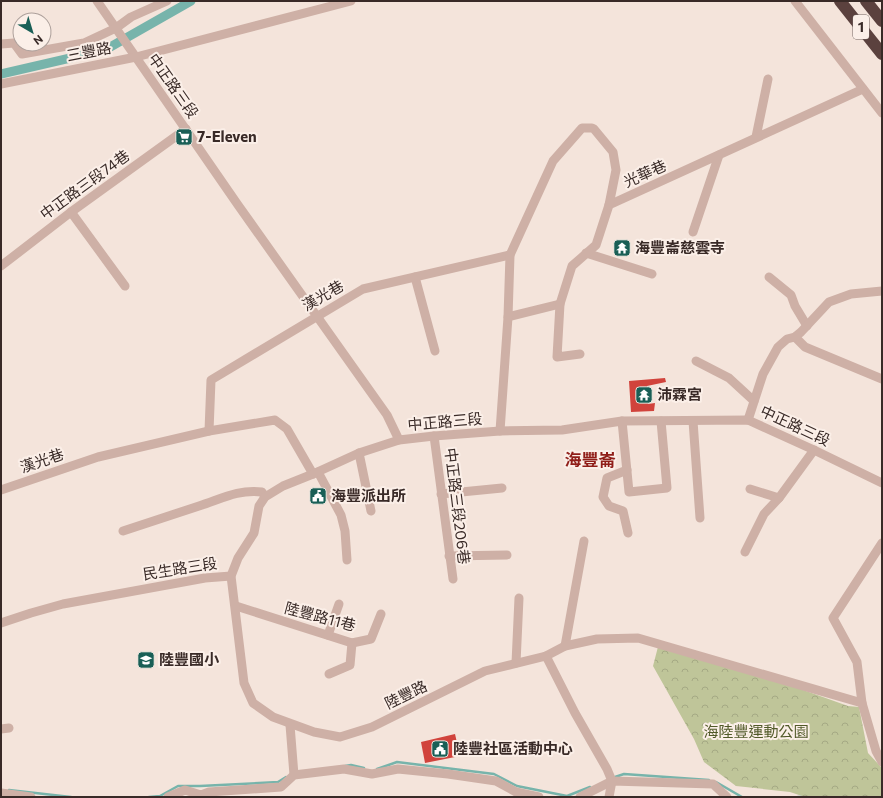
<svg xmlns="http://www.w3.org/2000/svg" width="883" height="798" viewBox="0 0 883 798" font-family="Commissioner,'Noto Sans TC',sans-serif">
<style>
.forest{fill:url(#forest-crowns)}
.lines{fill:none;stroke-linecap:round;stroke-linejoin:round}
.stream{stroke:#77b4ab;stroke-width:2.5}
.canal{stroke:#77b4ab;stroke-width:9}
.building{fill:#d1433c}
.minor{stroke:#ceb0a6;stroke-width:9}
.highway{stroke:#5b413e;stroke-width:12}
.labels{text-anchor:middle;stroke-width:4;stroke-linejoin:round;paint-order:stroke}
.shield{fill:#fbefe8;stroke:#736561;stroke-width:1}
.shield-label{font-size:14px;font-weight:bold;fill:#392a27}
.street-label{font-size:15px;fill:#392a27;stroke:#fbefe8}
.poi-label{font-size:15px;font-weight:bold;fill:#392a27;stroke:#fbefe8;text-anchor:start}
.park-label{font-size:15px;fill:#515a29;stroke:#fbefe8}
.quarter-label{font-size:17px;font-weight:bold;fill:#901e19;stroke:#fbefe8}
</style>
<defs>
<pattern id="forest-crowns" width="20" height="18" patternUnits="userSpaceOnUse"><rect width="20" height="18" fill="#bfc599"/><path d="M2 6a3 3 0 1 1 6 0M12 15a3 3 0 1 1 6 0" fill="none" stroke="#a5a984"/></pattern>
</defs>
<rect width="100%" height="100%" fill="#f4e4db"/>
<path class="forest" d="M 659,643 L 742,668 L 848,706 L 859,707 L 868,753 L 882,768 L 882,797 L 805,797 L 790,792 L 736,786 L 704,762 L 694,739 L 653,666 Z"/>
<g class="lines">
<g class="stream">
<path d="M 345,766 L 351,765 L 364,768"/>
<path d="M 377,769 L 397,762 L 494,774 L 517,786 L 567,796 L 590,787"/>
<path d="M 615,777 L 624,774 L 709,780"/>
<path d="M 716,782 L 742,797"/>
<path d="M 9,790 L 71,797"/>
<path d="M 149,797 L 160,796 L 178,786 L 200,786 L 278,782 L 286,777"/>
<path d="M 798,797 L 801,797"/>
</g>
<path class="canal" d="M 1,74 L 105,50 L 191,1"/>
</g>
<g class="building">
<path d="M 665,378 L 666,382 L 647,386 L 648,404 L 655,403 L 654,411 L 631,412 L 629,381 Z"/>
<path d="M 455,734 L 460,756 L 425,763 L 421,742 Z"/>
</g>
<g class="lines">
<g class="minor">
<path d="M 97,1 L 238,205 L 387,415 L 399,440"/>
<path d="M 795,1 L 882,113"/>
<path d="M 1,44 L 14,43 L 22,54 L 84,43 L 116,28 L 131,17 L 167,1"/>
<path d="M 1,84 L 136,57 L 351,1"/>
<path d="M 756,137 L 768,79"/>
<path d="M 71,212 L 125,286"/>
<path d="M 693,232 L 719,155"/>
<path d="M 586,253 L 652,274"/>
<path d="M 1,266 L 71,212 L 186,129"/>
<path d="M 415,277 L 435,351"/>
<path d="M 769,277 L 791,295 L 795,306 L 807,326"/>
<path d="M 508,317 L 560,304"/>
<path d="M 795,337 L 805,347 L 882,379"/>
<path d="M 580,354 L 557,357 L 560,304 L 572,266 L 596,245 L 609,205 L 863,89"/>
<path d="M 696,361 L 729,378 L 754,401"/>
<path d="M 748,420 L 763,374 L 778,347 L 787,339 L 795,337 L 801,332 L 829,302 L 851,294 L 882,291"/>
<path d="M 622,421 L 629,492 L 667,488 L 661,421"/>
<path d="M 693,421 L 700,518"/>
<path d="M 209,431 L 211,380 L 363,289 L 510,255"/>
<path d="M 500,431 L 508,317 L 510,255 L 553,161 L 582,128 L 592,128 L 594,129 L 613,152 L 616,170 L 609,205"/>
<path d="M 434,436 L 453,579"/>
<path d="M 359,453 L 371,511"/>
<path d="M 627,470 L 607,478 L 603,497 L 609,506 L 623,511 L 628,533"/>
<path d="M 318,472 L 341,515 L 345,531 L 347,560"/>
<path d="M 750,489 L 779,498"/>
<path d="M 1,490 L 98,457 L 209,431 L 275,420 L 287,429 L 313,474"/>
<path d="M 441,494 L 502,488"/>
<path d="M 123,531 C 148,523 174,514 199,506 C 221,499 238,489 262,492 L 265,497"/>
<path d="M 882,543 L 833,618 L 857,662 L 862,703 L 876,751 L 882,762"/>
<path d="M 745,552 L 764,514 L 779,498 L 814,450"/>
<path d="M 449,556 L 507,555"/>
<path d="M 236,606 L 352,643 L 371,639 L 381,614"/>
<path d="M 1,623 L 31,613 L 63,604 L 205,578 L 231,576"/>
<path d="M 328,635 L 339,604"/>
<path d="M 565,646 L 584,541"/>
<path d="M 546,656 L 565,646 L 597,639 L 638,638 L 862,703"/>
<path d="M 516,663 L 519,598"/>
<path d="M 329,674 L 350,665 L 352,643"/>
<path d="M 290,725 L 294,775"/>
<path d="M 1,729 L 9,728"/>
<path d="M 1,793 L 31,797"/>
<path d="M 168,797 L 185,790 L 201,795 L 209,792 L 281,787 L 294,775 L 344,769 L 372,774 L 398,769 L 448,774 L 496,781 L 516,792 L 539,797"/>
<path d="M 580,797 L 612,781 L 713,784 L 727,797"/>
<path d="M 609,797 L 612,781 L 607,769 L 575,713 L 546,656 L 485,671 L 372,727 L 340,737 L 314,732 L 273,717 L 253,703 L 244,683 L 231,576 L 238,558 L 254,533 L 259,506 L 265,497 L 283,486 L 313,474 L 359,453 L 399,440 L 434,436 L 500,431 L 562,430 L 622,421 L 748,420 L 814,450 L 882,483"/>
</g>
<g class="highway">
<path d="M 840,1 L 882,54"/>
<path d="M 866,1 L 882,21"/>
</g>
</g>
<defs>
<symbol id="supermarket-square" viewBox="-11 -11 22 22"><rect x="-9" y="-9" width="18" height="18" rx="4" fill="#195f56" stroke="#fbefe8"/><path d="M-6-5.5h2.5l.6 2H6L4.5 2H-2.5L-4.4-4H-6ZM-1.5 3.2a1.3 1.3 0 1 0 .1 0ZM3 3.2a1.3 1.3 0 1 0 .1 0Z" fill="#fff"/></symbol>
<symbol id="temple-square" viewBox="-11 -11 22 22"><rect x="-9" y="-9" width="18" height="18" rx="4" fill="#195f56" stroke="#fbefe8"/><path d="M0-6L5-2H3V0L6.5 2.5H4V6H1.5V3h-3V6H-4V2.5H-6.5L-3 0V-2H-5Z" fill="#fff"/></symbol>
<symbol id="civic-square" viewBox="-11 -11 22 22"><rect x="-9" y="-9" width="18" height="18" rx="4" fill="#195f56" stroke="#fbefe8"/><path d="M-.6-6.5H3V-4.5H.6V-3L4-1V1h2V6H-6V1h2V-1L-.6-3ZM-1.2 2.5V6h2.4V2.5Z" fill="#fff"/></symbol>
<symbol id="school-square" viewBox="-11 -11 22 22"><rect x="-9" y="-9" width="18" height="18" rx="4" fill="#195f56" stroke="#fbefe8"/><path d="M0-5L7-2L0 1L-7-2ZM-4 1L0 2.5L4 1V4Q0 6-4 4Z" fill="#fff"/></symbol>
</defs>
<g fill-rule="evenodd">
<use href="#supermarket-square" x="174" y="127" width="20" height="20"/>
<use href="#temple-square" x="612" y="238" width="20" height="20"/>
<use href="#temple-square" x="634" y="385" width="20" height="20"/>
<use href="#civic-square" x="308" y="486" width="20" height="20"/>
<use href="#school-square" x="136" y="650" width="20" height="20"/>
<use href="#civic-square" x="430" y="739" width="20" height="20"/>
</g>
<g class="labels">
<rect class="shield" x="853" y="15" width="16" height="24" rx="3"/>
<g class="shield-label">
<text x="861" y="32">1</text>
</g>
<g class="street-label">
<text transform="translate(89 52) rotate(-11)" y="5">三豐路</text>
<text transform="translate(173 86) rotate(55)" y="5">中正路三段</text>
<text transform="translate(645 174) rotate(-24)" y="5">光華巷</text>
<text transform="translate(85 185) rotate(-36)" y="5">中正路三段74巷</text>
<text transform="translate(323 296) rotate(-30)" y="5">漢光巷</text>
<text transform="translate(445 422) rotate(-5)" y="5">中正路三段</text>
<text transform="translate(795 426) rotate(25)" y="5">中正路三段</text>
<text transform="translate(42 461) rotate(-19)" y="5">漢光巷</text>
<text transform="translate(457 506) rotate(83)" y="5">中正路三段206巷</text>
<text transform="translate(180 569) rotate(-9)" y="5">民生路三段</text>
<text transform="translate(320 617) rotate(15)" y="5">陸豐路11巷</text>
<text transform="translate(406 695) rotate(-26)" y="5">陸豐路</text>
</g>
<g class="poi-label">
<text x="197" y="142">7-Eleven</text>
<text x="635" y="253">海豐崙慈雲寺</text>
<text x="657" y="400">沛霖宮</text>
<text x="331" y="501">海豐派出所</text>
<text x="159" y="665">陸豐國小</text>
<text x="453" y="754">陸豐社區活動中心</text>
</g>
<g class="park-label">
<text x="756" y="737">海陸豐運動公園</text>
</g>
<g class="quarter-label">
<text x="590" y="466">海豐崙</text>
</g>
</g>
<rect width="883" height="798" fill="none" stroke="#392a27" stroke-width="4"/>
<g transform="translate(32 32) rotate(142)"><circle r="19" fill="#fbefe8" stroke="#ada09b"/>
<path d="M0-3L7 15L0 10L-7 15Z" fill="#195f56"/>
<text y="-6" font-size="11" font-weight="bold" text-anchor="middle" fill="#392a27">N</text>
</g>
</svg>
